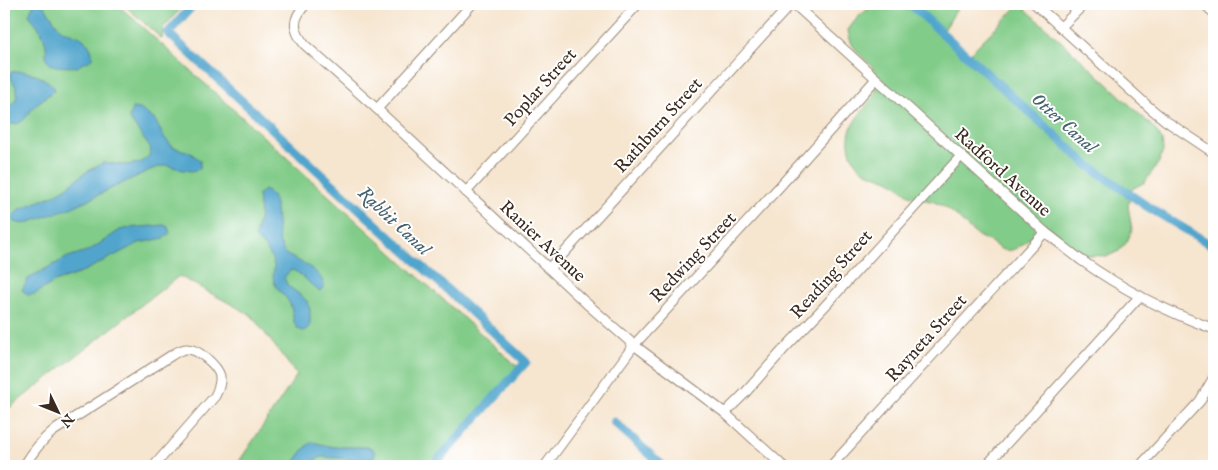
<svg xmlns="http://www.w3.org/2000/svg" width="1218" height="470" viewBox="0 0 1218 470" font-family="'IM FELL English',serif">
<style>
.green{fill:#82cc89;stroke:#5e7b54}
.water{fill:#51a5cd;stroke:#466876}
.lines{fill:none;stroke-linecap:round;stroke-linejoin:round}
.canal{stroke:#51a5cd;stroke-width:9}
.minor-casing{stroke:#988876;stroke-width:11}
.minor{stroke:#fff;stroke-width:9}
.labels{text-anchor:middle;stroke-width:4;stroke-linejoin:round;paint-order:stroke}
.street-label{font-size:18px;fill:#3b2a1e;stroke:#fff}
.water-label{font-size:19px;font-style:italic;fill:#45616d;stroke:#fff}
</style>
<rect width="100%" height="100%" fill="#fff"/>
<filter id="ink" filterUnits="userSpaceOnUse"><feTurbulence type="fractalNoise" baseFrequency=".02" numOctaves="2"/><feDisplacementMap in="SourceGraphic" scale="10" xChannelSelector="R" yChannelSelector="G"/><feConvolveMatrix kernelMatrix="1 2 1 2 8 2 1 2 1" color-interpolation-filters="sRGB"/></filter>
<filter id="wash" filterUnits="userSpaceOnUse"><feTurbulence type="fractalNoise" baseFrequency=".0096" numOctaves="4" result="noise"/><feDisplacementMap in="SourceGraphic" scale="20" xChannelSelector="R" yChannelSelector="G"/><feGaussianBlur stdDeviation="1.12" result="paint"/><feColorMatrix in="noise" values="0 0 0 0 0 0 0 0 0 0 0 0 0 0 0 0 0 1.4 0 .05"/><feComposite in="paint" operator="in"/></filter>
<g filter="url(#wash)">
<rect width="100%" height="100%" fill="#f6e5cf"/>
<g class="green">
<path d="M 4,4 L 117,4 L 521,370 L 431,466 L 236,466 L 297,375 L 251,315 L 179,276 L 4,412 Z"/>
<path d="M 123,4 L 185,4 L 163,28 L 162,39 Z"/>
<path d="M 878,4 L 960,4 L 944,30 L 969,54 L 1020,4 L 1110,86 L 1137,112 L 1148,122 L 1157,132 L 1162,140 L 1163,151 L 1159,162 L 1145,182 L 1132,189 L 1128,206 L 1132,230 L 1127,242 L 1119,251 L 1108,256 L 1083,255 L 1044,232 C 1041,233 1037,233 1034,235 C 1025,241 1016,253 1004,250 C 999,249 995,245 991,242 C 986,240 981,238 977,235 C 964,226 955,211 939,204 C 931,200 922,200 914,197 C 906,195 902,188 895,184 C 881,174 859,176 852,156 C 837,118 879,108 877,81 C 876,65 865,62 856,50 C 851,44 849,38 848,30 C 857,17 863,11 878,4 Z"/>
</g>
<g class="water">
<path d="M 36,4 L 42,4 C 49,11 53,20 59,27 C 63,32 67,32 73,34 C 85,38 91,45 93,57 C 89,63 82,62 78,67 C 70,66 57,68 50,64 C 44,60 47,52 46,46 C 45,35 36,23 29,15 L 32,7 Z"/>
<path d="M 21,71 C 33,73 49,79 55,89 C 51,94 45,97 39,102 C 26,113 25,129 4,123 L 4,110 C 13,106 20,97 16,87 C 14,83 11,80 10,76 L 11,72 Z"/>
<path d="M 132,108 L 140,109 L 155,120 L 164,137 L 173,147 L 189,152 L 200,160 L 200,169 L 192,171 L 183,170 L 166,165 L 152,169 L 73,207 L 24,224 L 14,222 L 12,217 L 20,209 L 52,196 L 67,187 L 86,172 L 103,163 L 126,165 L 140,163 L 149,156 L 151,149 L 129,118 Z"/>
<path d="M 264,190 C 283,197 273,231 281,246 C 282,249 283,251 285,253 C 287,256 292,257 295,259 C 306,265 323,273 324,287 L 320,291 C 309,286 302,271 290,270 L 284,278 L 288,286 L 298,293 L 307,301 L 310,309 L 310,326 L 304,331 C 292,330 294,316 291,307 C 288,296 276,291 274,281 C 272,276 274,271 274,266 C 272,254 263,245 255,237 L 260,215 L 258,195 Z"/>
<path d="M 164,225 L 168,227 L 170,233 L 164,238 L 139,243 L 78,274 L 54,282 L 35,294 L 29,295 L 22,290 L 28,279 L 34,275 L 68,257 L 90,250 L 120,230 L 129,228 Z"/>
<path d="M 312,442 L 334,447 L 368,447 L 372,448 L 375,453 L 374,457 L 365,460 L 322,457 L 316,459 L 314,466 L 291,466 L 305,448 Z"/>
</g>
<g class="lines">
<g class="canal">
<path d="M 194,4 L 168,33 L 526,362 L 433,466"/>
<path d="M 910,4 L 1088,165 L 1148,207 L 1208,243 L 1214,246"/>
<path d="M 614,422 L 663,466"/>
</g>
</g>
</g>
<g filter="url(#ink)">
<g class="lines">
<defs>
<g id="minor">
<path d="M 306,4 C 292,19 292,29 305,45 L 377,109 L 586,303 L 634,345 L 725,413 L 783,466"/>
<path d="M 794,4 L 1045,232 C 1057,241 1069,251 1081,260 C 1122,289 1167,312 1214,329"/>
<path d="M 1035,4 L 1149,107 L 1166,121 L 1214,153"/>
<path d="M 1204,4 L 1214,13"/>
<path d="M 1061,27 L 1084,4"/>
<path d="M 377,109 L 472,4"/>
<path d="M 466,192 L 638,4"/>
<path d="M 549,268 L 565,252 L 791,4"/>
<path d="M 725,413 L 745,393 L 783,350 L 824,307 L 961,156"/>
<path d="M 24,466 C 32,453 40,442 52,432 L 172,355 C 177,352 181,349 187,349 C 198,349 217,365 220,376 C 221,384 218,390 215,396 L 154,466"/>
<path d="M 545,466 L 634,345 L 781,185 L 876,79"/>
<path d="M 831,466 L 1045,232"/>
<path d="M 986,466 L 1140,296"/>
<path d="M 1140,466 L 1200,401 L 1214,377"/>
</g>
</defs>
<use href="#minor" class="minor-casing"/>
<use href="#minor" class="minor"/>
</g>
</g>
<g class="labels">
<g class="street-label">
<text transform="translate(540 87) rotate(-48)" y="6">Poplar Street</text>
<text transform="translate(658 125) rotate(-48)" y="6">Rathburn Street</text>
<text transform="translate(1003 172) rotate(42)" y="6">Radford Avenue</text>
<text transform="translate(543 241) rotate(43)" y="6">Ranier Avenue</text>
<text transform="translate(693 257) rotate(-47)" y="6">Redwing Street</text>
<text transform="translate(831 274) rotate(-48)" y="6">Reading Street</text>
<text transform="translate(926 338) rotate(-48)" y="6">Rayneta Street</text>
</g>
<g class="water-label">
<text transform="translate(1065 122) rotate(42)" y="7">Otter Canal</text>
<text transform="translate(395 220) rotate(43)" y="7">Rabbit Canal</text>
</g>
</g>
<rect width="1218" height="470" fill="none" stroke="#fff" stroke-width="20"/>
<g transform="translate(58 412) rotate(133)" stroke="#ffffff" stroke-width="4" paint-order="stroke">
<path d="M0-4L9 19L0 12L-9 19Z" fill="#3b2a1e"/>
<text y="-8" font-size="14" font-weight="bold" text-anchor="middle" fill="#3b2a1e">N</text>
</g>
</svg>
